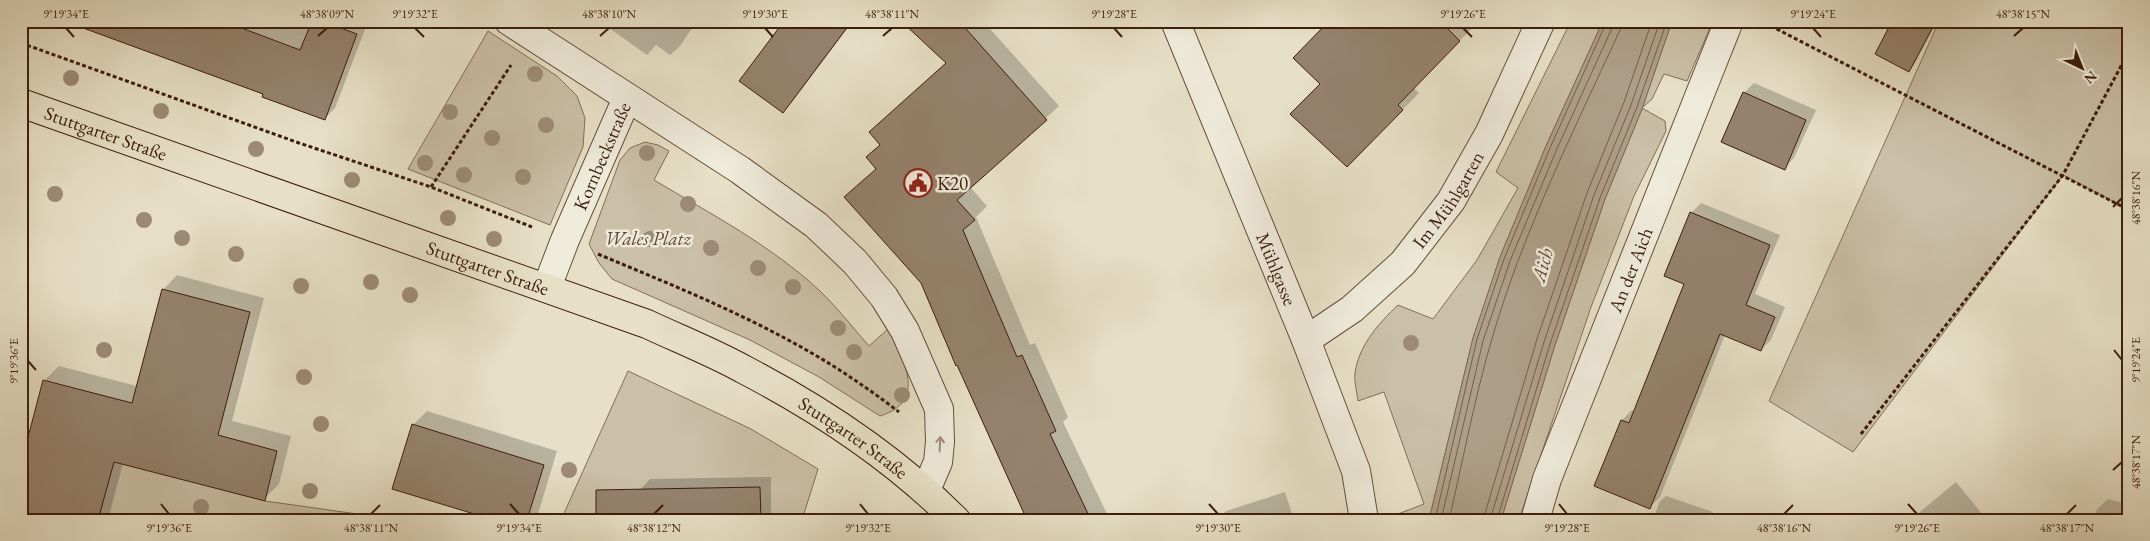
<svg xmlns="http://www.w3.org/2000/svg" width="2150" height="541" viewBox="0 0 2150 541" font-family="'EB Garamond',serif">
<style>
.green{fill:#cabfa7;stroke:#846e5a}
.water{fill:#ad9e87;stroke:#806a56}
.shadow{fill:#0003}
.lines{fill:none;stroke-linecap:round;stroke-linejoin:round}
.shore{stroke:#755e4a;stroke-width:1}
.building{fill:#95826d;stroke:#3d1d0c}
.minor-casing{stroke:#684e3b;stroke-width:30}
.major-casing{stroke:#3d1d0c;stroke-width:30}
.path{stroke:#3d1d0c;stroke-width:3;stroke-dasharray:4 2.5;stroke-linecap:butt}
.minor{stroke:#efebdb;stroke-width:28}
.major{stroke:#e7e0c7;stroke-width:28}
.tree{fill:#9d8b76}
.oneway{stroke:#9f8e7e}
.ticks{fill:none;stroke:#3d1d0c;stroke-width:2}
.labels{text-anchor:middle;stroke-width:5;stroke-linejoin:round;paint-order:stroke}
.street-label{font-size:19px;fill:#3d1d0c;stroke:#efebdb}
.poi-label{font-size:19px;fill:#3d1d0c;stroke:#efebdb;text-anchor:start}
.park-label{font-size:19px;font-style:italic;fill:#604633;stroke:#efebdb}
.water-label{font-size:20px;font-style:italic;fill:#644a37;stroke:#efebdb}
.neatline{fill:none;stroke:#3d1d0c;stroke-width:2}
.ticks-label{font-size:12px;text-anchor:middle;fill:#3d1d0c}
</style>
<rect width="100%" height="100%" fill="#e7e0c7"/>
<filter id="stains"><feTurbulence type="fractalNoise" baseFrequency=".004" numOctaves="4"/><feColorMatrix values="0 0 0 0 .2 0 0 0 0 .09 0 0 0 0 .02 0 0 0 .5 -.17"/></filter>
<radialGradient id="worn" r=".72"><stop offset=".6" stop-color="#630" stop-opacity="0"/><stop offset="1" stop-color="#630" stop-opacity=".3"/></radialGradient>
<g class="green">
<path d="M 1571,21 L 1603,21 L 1546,146 L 1500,257 L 1473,338 L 1429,520 L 1397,520 L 1398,514 L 1424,504 L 1384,392 L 1358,401 C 1357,392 1354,382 1355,373 C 1359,345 1379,323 1398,305 L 1433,319 L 1477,260 L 1518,188 L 1496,172 Z"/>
<path d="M 1672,21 L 1713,21 L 1687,81 L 1664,74 L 1652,99 L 1642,108 L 1665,121 L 1666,131 L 1634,196 L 1591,307 L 1519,520 L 1501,520 L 1555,345 L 1605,199 L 1642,109 Z"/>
<path d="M 1939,21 L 2129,21 L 2129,210 L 2063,175 L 1853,452 L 1769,401 Z"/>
<path d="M 488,31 L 557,76 L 577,96 L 585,118 L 583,147 L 550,225 L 408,169 Z"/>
<path d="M 645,142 L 658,145 L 669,151 L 654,180 C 711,214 772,246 820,291 C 838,308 853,328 869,346 L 889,328 C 902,360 929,401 880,416 L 819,377 L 750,340 L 612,279 L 599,263 L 589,244 L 620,160 L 630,148 Z"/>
<path d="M 628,371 L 751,429 L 818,469 L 802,520 L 561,520 Z"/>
<path d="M 122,431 L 265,501 L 400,520 L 98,520 Z"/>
</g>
<path class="water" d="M 1603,21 L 1672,21 L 1642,109 L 1605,199 L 1555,345 L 1501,520 L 1429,520 L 1473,338 L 1500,257 L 1546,146 Z"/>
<g class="shadow">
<path d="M 69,21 L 360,21 L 367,24 L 335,108 L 324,119 L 265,94 Z"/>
<path d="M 599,21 L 697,21 L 680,46 L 670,55 L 656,45 L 647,55 Z"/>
<path d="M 785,21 L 853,21 L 793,101 L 783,112 Z"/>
<path d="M 926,21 L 983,21 L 1059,106 L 970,187 L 987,206 L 976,217 L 1030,345 L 1035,343 L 1068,417 L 1063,422 L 1108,516 L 1104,520 L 1029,520 L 877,168 L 868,157 L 881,144 L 870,132 L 947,62 Z"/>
<path d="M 1331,21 L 1474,21 L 1476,24 L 1414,88 L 1419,93 L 1347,166 L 1322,84 Z"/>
<path d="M 1930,21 L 1936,24 L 1914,65 L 1909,71 Z"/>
<path d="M 1754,83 L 1816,110 L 1794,158 L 1784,168 L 1744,93 Z"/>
<path d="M 1701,203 L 1780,235 L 1755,294 L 1785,307 L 1771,340 L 1761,350 L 1725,335 L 1660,497 L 1650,507 L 1595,485 L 1622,420 L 1632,410 L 1635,412 L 1685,284 L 1691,213 Z"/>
<path d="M 177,275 L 264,298 L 232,421 L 291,436 L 279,484 L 264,499 L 123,463 L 108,520 L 21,520 L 44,381 L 59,366 L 137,386 L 163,290 Z"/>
<path d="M 427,411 L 557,451 L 538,514 L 532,520 L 499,520 L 413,425 Z"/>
<path d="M 771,477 L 771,520 L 640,520 L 640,490 L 650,479 Z"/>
<path d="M 1956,482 L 1987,520 L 1913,520 L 1921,511 Z"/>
<path d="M 1285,492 L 1294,520 L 1217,520 L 1226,511 Z"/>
<path d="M 1666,496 L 1713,512 L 1708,520 L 1653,520 L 1660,501 Z"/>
<path d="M 2108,499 L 2127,504 L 2129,500 L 2129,520 L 2094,520 L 2097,509 Z"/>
</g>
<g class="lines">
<g class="shore">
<path d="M 1435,520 L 1477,339 L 1504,259 L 1550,148 L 1607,21"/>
<path d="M 1441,520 L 1483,341 L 1510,261 L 1556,151 L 1612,28 L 1613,21"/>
<path d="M 1449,520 C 1463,461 1474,400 1491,342 C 1522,234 1573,132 1620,30 L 1621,21"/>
<path d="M 1483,520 L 1537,339 L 1587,193 L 1624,102 L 1652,21"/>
<path d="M 1490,520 L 1544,342 L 1594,195 L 1631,105 L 1660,21"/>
<path d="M 1497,520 L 1550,344 L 1600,198 L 1637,107 L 1667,21"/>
</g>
</g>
<g class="building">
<path d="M 76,21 L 223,21 L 300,50 L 312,21 L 322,21 L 357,34 L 325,120 L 262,97 L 263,94 L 75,25 Z"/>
<path d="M 784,21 L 852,21 L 783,113 L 739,81 Z"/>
<path d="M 901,21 L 959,21 L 1047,120 L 957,200 L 975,220 L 963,230 L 1017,357 L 1022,355 L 1056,431 L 1050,434 L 1091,520 L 1027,520 L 957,365 L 956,366 L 921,283 L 844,197 L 876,169 L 866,157 L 880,145 L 869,132 L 946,63 Z"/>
<path d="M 1329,21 L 1440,21 L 1460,41 L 1398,105 L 1403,110 L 1347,167 L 1290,114 L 1320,84 L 1293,58 Z"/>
<path d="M 1892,21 L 1936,21 L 1909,72 L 1875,54 Z"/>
<path d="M 1743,92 L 1806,120 L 1785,170 L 1721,142 Z"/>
<path d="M 1690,212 L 1770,245 L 1746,305 L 1775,317 L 1761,351 L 1720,334 L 1650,509 L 1594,486 L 1621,420 L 1629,423 L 1684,284 L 1664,276 Z"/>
<path d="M 162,289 L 250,312 L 218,435 L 277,451 L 265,501 L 114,462 L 98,520 L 21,520 L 21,464 L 43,380 L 132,403 Z"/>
<path d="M 412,424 L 544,465 L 527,520 L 494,520 L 392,489 Z"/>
<path d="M 760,487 L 761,520 L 596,520 L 596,490 Z"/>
</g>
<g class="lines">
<defs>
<g id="minor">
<path d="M 509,21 L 740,170 L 816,225 L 855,262 L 884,297 L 905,331 L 939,409 L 940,442 L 938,462 L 926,490"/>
<path id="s1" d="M 1175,21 L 1306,340 L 1356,471 L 1364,520"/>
<path id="s2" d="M 547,287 L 565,240 L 627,98"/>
<path id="s3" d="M 1306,340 L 1352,309 L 1403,263 L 1451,201 L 1489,134 L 1541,21"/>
<path id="s4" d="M 1535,520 L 1547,479 L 1729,21"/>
</g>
<g id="major">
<path id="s5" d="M 21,103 L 647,324 C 679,339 712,352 743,369 C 820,409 894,458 956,520"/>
</g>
</defs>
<use href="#minor" class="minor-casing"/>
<use href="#major" class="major-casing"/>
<g class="path">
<path d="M 1765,23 L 2129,210"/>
<path d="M 21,43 L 299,143 L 431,187 L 532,227"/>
<path d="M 431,187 L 511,65"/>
<path d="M 598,254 C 677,287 757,319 830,364 C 854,379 877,395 899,412"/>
<path d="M 1861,434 L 2063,175 L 2129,51"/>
</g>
<use href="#minor" class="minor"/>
<use href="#major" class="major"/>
</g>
<g class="tree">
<circle cx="535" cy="74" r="8"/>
<circle cx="71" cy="78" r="8"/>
<circle cx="161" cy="111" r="8"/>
<circle cx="450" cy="112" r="8"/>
<circle cx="546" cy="125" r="8"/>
<circle cx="492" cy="138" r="8"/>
<circle cx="256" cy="149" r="8"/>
<circle cx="647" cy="153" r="8"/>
<circle cx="425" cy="163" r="8"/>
<circle cx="464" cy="175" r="8"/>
<circle cx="523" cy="177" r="8"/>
<circle cx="352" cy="180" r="8"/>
<circle cx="55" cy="194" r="8"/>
<circle cx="688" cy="204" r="8"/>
<circle cx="448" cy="218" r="8"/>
<circle cx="144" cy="220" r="8"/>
<circle cx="182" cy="238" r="8"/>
<circle cx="494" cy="239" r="8"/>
<circle cx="650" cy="239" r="8"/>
<circle cx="711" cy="248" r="8"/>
<circle cx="236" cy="254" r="8"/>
<circle cx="758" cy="268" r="8"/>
<circle cx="371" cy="282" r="8"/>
<circle cx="301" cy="286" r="8"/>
<circle cx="793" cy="287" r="8"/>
<circle cx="410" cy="295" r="8"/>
<circle cx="838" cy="328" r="8"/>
<circle cx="1411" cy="343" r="8"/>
<circle cx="104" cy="350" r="8"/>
<circle cx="854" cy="352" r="8"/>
<circle cx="304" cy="377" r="8"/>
<circle cx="902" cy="395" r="8"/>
<circle cx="321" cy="424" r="8"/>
<circle cx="569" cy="470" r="8"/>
<circle cx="310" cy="491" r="8"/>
<circle cx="201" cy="507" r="8"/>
</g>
<defs><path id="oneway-shaft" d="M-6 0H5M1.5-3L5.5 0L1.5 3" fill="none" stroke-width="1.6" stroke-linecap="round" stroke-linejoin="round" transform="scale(1.25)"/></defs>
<use class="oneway" href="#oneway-shaft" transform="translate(940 444) rotate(-87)"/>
<path class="ticks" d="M 66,28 L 74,37M 415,28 L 424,37M 765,28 L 773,37M 1114,28 L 1122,37M 1463,28 L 1472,37M 1813,28 L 1821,37M 318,36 L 327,28M 600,36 L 609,28M 883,36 L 892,28M 2014,36 L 2023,28M 2113,207 L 2122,198M 2114,350 L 2122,360M 28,361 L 36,370M 2113,470 L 2122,462M 161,504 L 169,514M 510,504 L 519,514M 860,504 L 868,514M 1209,504 L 1218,514M 1559,504 L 1567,514M 1908,504 L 1917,514M 371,514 L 380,505M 654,514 L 663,505M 1784,514 L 1793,505M 2067,514 L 2076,505"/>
<defs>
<symbol id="civic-ring" viewBox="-11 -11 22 22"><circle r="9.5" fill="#efebdb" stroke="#8f2418" stroke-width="1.5"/><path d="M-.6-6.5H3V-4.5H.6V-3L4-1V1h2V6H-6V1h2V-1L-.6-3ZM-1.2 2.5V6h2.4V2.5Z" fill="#8f2418"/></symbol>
</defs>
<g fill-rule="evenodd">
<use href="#civic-ring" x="902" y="167" width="32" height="32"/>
</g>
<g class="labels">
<g class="street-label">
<text dy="7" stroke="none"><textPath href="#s5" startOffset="90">Stuttgarter Straße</textPath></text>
<text dy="7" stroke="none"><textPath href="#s2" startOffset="142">Kornbeckstraße</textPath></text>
<text dy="7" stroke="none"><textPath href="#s3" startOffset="202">Im Mühlgarten</textPath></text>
<text dy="7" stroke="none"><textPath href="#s5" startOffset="495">Stuttgarter Straße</textPath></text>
<text dy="7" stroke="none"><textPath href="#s1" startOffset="268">Mühlgasse</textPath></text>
<text dy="7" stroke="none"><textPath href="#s4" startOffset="268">An der Aich</textPath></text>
<text dy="7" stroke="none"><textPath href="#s5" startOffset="900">Stuttgarter Straße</textPath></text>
</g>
<g class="poi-label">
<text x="937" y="190">K20</text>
</g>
<g class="park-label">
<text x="648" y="245">Wales Platz</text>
</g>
<g class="water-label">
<text transform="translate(1542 265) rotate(-75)" y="7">Aich</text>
</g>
</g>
<rect width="2150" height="541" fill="none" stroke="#e7e0c7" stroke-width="55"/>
<g transform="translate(2082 68) rotate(137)" stroke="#efebdb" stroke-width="4" paint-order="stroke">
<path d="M0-4L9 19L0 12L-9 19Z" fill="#3d1d0c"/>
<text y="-8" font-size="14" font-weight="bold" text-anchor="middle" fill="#3d1d0c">N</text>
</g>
<rect x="28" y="28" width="2094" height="486" class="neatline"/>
<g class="ticks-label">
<text x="66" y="18">9°19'34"E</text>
<text x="327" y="18">48°38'09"N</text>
<text x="415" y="18">9°19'32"E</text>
<text x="609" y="18">48°38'10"N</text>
<text x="765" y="18">9°19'30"E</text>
<text x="892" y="18">48°38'11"N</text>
<text x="1114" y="18">9°19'28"E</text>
<text x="1463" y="18">9°19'26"E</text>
<text x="1813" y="18">9°19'24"E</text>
<text x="2023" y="18">48°38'15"N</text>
<text transform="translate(2136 198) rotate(-90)" y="4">48°38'16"N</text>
<text transform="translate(2136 360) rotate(-90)" y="4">9°19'24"E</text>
<text transform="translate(14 361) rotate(-90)" y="4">9°19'36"E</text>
<text transform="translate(2136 462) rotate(-90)" y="4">48°38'17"N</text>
<text x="169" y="532">9°19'36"E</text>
<text x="371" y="532">48°38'11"N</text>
<text x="519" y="532">9°19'34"E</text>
<text x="654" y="532">48°38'12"N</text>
<text x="868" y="532">9°19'32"E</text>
<text x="1218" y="532">9°19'30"E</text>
<text x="1567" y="532">9°19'28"E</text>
<text x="1784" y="532">48°38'16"N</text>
<text x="1917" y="532">9°19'26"E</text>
<text x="2067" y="532">48°38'17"N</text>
</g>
<rect width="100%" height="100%" filter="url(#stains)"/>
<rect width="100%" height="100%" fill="url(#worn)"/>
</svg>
